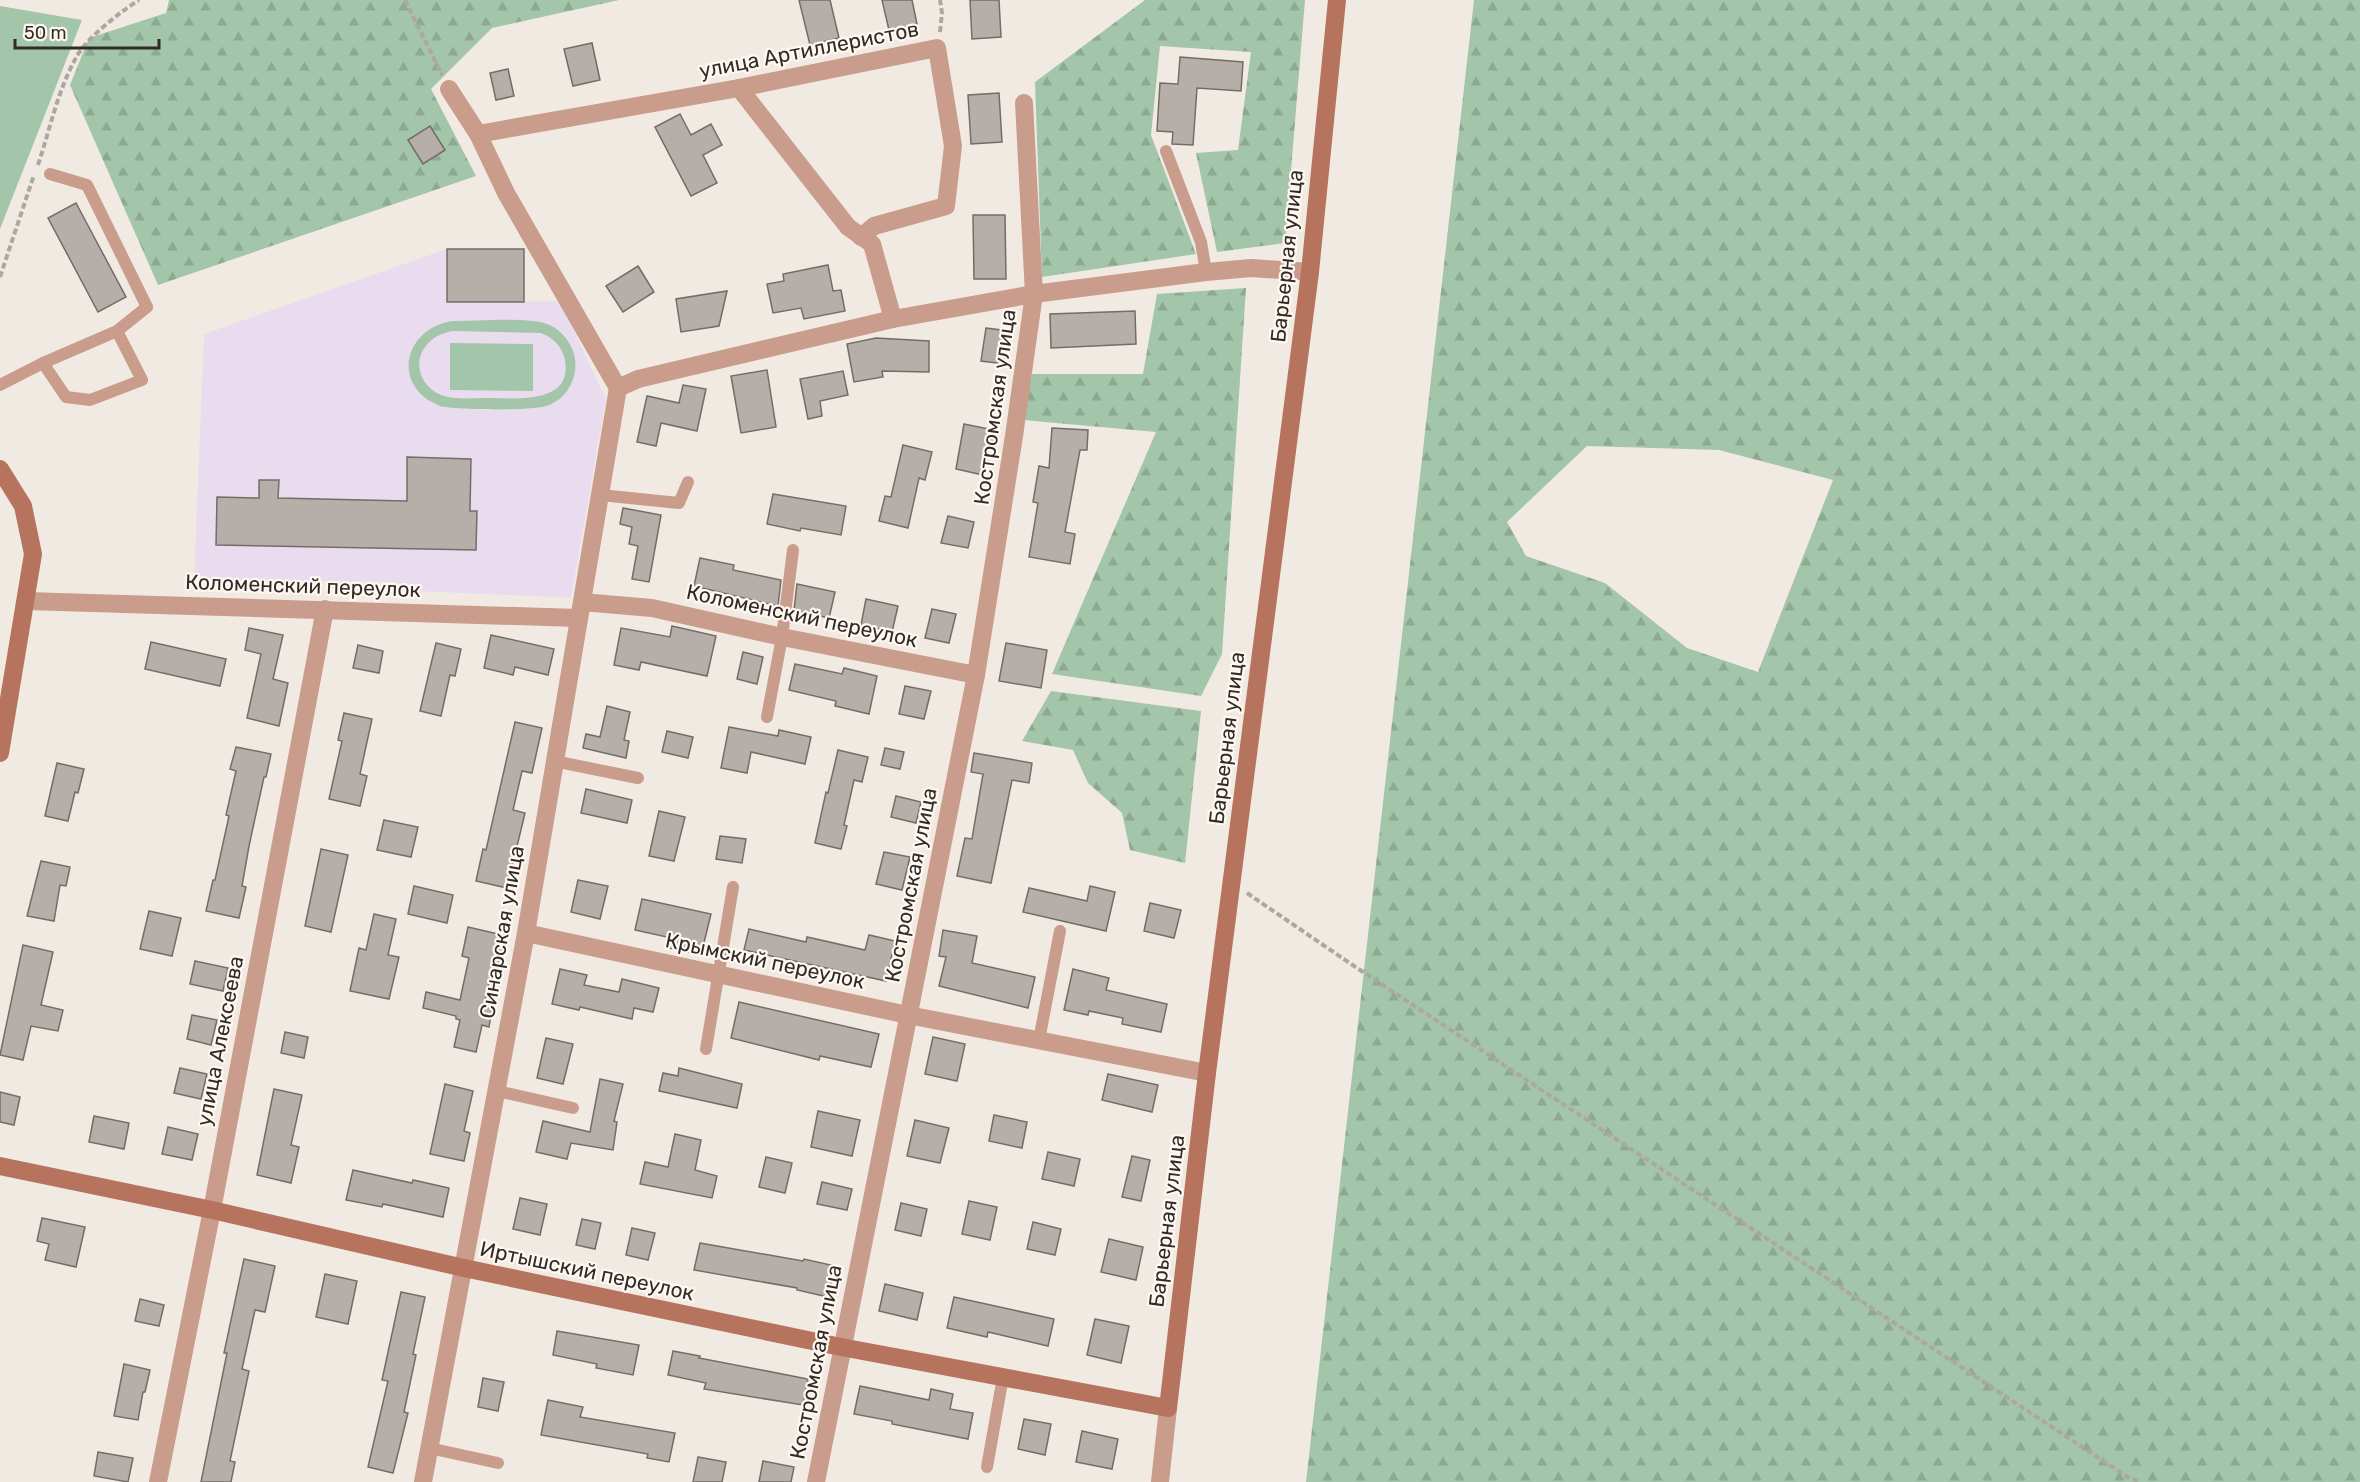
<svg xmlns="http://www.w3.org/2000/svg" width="2360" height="1482" viewBox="0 0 2360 1482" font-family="Rubik,sans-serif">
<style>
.education{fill:#eadcef}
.forest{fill:url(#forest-firs);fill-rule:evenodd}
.garden{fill:#a3c5a9;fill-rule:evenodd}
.building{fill:#b6afa9;stroke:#736d67;stroke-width:1.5}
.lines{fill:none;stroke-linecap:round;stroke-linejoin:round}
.path{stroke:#ada7a2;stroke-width:4;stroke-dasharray:6 3;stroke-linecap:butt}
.lane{stroke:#ca9c8c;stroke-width:12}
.street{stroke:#ca9c8c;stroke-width:18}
.secondary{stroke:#b6745e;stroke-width:18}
.labels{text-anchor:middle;stroke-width:4.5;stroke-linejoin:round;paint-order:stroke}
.street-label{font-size:21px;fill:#2e2b29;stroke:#fff7f0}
</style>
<defs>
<pattern id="forest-firs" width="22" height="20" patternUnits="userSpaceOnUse" patternTransform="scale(1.5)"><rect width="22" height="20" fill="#a3c5a9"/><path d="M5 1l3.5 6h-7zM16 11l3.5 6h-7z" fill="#8da991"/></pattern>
</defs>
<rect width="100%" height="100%" fill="#f1eae3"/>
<path class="education" d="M 447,249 L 447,302 L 560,301 L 606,399 L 571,598 L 396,590 L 396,582 L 194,580 L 204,334 Z"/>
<g class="forest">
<path d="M 169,0 L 619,0 L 492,28 L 431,89 L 476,176 L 158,285 L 70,85 L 89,38 L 166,13 Z"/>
<path d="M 1145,0 L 1305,0 L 1285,243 L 1217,252 L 1196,153 L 1238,150 L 1251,52 L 1160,46 L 1151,135 L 1196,254 L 1042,277 L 1035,82 Z"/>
<path d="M 1474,0 L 2360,0 L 2360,1482 L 1306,1482 ZM 1587,446 L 1719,450 L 1833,480 L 1758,672 L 1687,648 L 1605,583 L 1526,556 L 1507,522 Z"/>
<path d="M 1246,288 L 1222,654 L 1201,696 L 1052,674 L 1156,432 L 1023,420 L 1032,374 L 1143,374 L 1157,294 Z"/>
<path d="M 1051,691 L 1201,711 L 1185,863 L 1130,850 L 1122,813 L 1088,783 L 1073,750 L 1022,741 Z"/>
</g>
<g class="garden">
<path d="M 0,6 L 82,20 L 0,229 Z"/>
<path d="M 453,321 C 476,321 524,317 544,323 C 558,327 568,338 573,351 C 577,362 576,376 570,386 C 565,396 556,403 546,406 C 530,411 456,410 440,406 C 436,404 432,402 428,400 C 391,374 411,326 453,321 ZM 453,331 L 541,333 C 553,338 562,346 565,360 C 573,405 515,398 487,398 C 473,398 455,400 441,395 C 434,392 428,387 424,381 C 410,357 429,334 453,331 Z"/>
<path d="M 450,343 L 533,344 L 533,391 L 450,390 Z"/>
</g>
<g class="building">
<path d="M 799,0 L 830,0 L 839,38 L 810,45 Z"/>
<path d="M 882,0 L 912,0 L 917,24 L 889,30 Z"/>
<path d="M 970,0 L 999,0 L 1001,37 L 972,39 Z"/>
<path d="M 592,43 L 600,80 L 573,86 L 564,49 Z"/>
<path d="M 1180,57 L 1243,62 L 1241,91 L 1197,88 L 1193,145 L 1172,144 L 1173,132 L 1157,131 L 1160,83 L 1178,84 Z"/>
<path d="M 508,69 L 514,96 L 496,100 L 490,73 Z"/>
<path d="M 999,93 L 1002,142 L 971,144 L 968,95 Z"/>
<path d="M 680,114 L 691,135 L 711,124 L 722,145 L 703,155 L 717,183 L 691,196 L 655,127 Z"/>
<path d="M 430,126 L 445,150 L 423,164 L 408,140 Z"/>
<path d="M 76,203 L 126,297 L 98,312 L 48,218 Z"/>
<path d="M 973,215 L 1005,215 L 1006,279 L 974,279 Z"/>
<rect x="447" y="249" width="77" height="53"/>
<path d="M 828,265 L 833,291 L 841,290 L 845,311 L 804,319 L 801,308 L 773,313 L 767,284 L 784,281 L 783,274 Z"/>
<path d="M 638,266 L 654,292 L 623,312 L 606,286 Z"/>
<path d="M 727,291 L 719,326 L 681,332 L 676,299 Z"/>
<path d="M 1135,311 L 1136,344 L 1051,348 L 1050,314 Z"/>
<path d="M 986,328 L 1009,331 L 1005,364 L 981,361 Z"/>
<path d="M 876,338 L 929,341 L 929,372 L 882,371 L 883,377 L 854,382 L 847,344 Z"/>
<path d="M 767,370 L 776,427 L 741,433 L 731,376 Z"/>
<path d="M 843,371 L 848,395 L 820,401 L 822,416 L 808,419 L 800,379 Z"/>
<path d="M 683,385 L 706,389 L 697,431 L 661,423 L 656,446 L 637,442 L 647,396 L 679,403 Z"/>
<path d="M 964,424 L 999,431 L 995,450 L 988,449 L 983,475 L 956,469 Z"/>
<path d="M 1052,428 L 1088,430 L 1087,450 L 1080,450 L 1065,532 L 1075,534 L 1070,564 L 1029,557 L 1038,503 L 1033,502 L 1039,466 L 1049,468 Z"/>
<path d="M 903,445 L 932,452 L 925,480 L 919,478 L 908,528 L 879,521 L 885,496 L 891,497 Z"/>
<path d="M 407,457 L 471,459 L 470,511 L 477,511 L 476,550 L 216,545 L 217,497 L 259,498 L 259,480 L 279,480 L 278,498 L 407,501 Z"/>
<path d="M 773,494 L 846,506 L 841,535 L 801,528 L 800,531 L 767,524 Z"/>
<path d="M 623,508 L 661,515 L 649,582 L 632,579 L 638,546 L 629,544 L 632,527 L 620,524 Z"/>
<path d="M 948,516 L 974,522 L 968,548 L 941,543 Z"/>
<path d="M 700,558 L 734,565 L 733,570 L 781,580 L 778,606 L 694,586 Z"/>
<path d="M 797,584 L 835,592 L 829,618 L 794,610 Z"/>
<path d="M 866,599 L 898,606 L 892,632 L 861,625 Z"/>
<path d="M 932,609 L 956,614 L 949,643 L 925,638 Z"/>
<path d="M 672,626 L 716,636 L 707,676 L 641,662 L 639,670 L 614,665 L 621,628 L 670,637 Z"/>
<path d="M 249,628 L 283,635 L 273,679 L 288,683 L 279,726 L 247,718 L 261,654 L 245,650 Z"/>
<path d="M 491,635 L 554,649 L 548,675 L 515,667 L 513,675 L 484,668 Z"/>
<path d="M 151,642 L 226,659 L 220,686 L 145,669 Z"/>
<path d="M 436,643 L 461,649 L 455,676 L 450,675 L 441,716 L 420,711 Z"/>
<path d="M 1006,643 L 1047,650 L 1041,688 L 999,681 Z"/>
<path d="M 358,645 L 383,651 L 379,673 L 353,668 Z"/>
<path d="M 743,652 L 763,657 L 757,684 L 737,679 Z"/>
<path d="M 795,664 L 842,674 L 844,668 L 877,676 L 869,714 L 835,706 L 836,701 L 789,690 Z"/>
<path d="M 905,686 L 931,691 L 924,719 L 899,714 Z"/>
<path d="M 607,706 L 630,712 L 624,740 L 629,741 L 626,758 L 583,748 L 586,734 L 600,737 Z"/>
<path d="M 344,713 L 372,719 L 360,774 L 367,776 L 360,806 L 329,799 L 342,741 L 338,740 Z"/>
<path d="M 515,722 L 542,728 L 532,773 L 522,771 L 513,810 L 525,813 L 507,888 L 476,881 L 483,849 L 486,850 Z"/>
<path d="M 729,727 L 778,736 L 779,730 L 811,737 L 805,764 L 751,752 L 747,773 L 721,768 Z"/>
<path d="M 667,731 L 693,737 L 688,758 L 662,752 Z"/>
<path d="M 236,747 L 271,754 L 266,777 L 264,777 L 249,846 L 242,886 L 246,887 L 239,918 L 206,911 L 213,880 L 215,880 L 229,816 L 226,815 L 236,771 L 230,769 Z"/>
<path d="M 885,748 L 904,752 L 900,769 L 881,765 Z"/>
<path d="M 838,750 L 868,757 L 862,782 L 854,780 L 844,825 L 847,826 L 841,849 L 815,843 L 826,792 L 828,793 Z"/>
<path d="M 974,753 L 1032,763 L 1029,783 L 1012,780 L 991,883 L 957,876 L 965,838 L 972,839 L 983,774 L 971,772 Z"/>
<path d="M 57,763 L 84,769 L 78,793 L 75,792 L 68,821 L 45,816 Z"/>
<path d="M 586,789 L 632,800 L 627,823 L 581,813 Z"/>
<path d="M 896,796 L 921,802 L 916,823 L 891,817 Z"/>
<path d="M 659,811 L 685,817 L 674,861 L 649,856 Z"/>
<path d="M 384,820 L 418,827 L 411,857 L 377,850 Z"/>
<path d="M 720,836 L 746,839 L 742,863 L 716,859 Z"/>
<path d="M 321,849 L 348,855 L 331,932 L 305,926 Z"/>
<path d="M 884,852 L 910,857 L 902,890 L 876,884 Z"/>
<path d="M 41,861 L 70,867 L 66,886 L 60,885 L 54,921 L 27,916 Z"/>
<path d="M 578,880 L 608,886 L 600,919 L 571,912 Z"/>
<path d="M 414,886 L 453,895 L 447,923 L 408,914 Z"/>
<path d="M 1090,886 L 1115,892 L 1106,931 L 1023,912 L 1029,888 L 1087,901 Z"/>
<path d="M 642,899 L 711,914 L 701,955 L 665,947 L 667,937 L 635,930 Z"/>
<path d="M 1150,903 L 1181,910 L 1174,938 L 1144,931 Z"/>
<path d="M 149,911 L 181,918 L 172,956 L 140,949 Z"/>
<path d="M 374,914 L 396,919 L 388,955 L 399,957 L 389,999 L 350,991 L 359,948 L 366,950 Z"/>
<path d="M 468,927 L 507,936 L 501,964 L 493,963 L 484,1007 L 492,1009 L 489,1027 L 482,1025 L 476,1052 L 454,1047 L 460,1020 L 456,1019 L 456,1016 L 423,1008 L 426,992 L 460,1000 L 469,958 L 462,956 Z"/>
<path d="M 749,929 L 806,942 L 807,937 L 865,950 L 869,935 L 895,941 L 886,981 L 744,950 Z"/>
<path d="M 943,930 L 977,936 L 972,963 L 1035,977 L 1028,1008 L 939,986 L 946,957 L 939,956 Z"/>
<path d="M 23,945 L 53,952 L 41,1005 L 63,1010 L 58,1031 L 31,1026 L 23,1060 L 0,1055 Z"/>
<path d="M 195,961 L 228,968 L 223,991 L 190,984 Z"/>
<path d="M 560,969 L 587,975 L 584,985 L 619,992 L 622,979 L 659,988 L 653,1012 L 634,1008 L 632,1019 L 580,1007 L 579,1010 L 552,1004 Z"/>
<path d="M 1073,969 L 1109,978 L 1106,990 L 1167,1004 L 1161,1032 L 1122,1024 L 1123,1018 L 1089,1011 L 1088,1015 L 1064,1010 Z"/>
<path d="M 739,1002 L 879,1034 L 871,1067 L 820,1056 L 819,1060 L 731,1038 Z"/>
<path d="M 192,1015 L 217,1020 L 211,1045 L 187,1039 Z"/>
<path d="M 285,1032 L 308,1037 L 304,1058 L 281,1053 Z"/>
<path d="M 933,1037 L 965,1044 L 957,1081 L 925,1074 Z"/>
<path d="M 546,1038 L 573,1044 L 563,1084 L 537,1078 Z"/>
<path d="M 180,1068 L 207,1074 L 201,1099 L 174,1093 Z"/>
<path d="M 679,1068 L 742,1084 L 737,1108 L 659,1091 L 663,1073 L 678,1076 Z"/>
<path d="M 1108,1074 L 1158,1085 L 1152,1112 L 1102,1100 Z"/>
<path d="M 600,1079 L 623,1084 L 614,1121 L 617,1122 L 613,1150 L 571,1143 L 567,1159 L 536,1152 L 543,1121 L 590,1132 Z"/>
<path d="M 445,1084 L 473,1091 L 464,1131 L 470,1133 L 464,1161 L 430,1154 Z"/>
<path d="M 274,1089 L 302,1095 L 291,1145 L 299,1147 L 291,1183 L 257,1175 Z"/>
<path d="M 0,1092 L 20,1097 L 14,1125 L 0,1122 Z"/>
<path d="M 818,1111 L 860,1120 L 852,1156 L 811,1147 Z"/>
<path d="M 994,1115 L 1027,1122 L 1022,1148 L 989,1141 Z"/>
<path d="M 94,1116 L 129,1123 L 124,1149 L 89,1142 Z"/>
<path d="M 915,1120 L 949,1128 L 940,1163 L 907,1156 Z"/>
<path d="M 168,1127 L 198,1134 L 192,1160 L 162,1154 Z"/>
<path d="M 675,1134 L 701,1140 L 695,1170 L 717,1176 L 712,1198 L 640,1184 L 645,1162 L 668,1167 Z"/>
<path d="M 1048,1152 L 1080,1159 L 1074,1186 L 1042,1179 Z"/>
<path d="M 1132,1156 L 1150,1160 L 1141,1201 L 1122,1197 Z"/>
<path d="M 766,1157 L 792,1163 L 785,1193 L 759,1187 Z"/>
<path d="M 353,1170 L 412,1183 L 413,1180 L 449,1188 L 443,1217 L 383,1204 L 382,1207 L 346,1200 Z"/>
<path d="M 822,1182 L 852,1189 L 847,1210 L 817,1204 Z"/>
<path d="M 520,1198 L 547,1204 L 540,1235 L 513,1229 Z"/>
<path d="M 969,1201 L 997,1207 L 990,1240 L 962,1234 Z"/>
<path d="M 901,1203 L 927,1209 L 921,1236 L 895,1230 Z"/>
<path d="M 42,1218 L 85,1227 L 76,1267 L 45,1260 L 49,1244 L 37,1241 Z"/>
<path d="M 582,1219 L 601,1223 L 595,1249 L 576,1245 Z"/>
<path d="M 1033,1222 L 1061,1229 L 1055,1255 L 1027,1249 Z"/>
<path d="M 632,1228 L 655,1233 L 648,1260 L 626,1255 Z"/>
<path d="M 1109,1239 L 1143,1247 L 1136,1280 L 1101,1272 Z"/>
<path d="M 700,1243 L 803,1261 L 804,1259 L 835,1266 L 828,1297 L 797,1290 L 797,1288 L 694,1270 Z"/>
<path d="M 244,1259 L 275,1266 L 265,1312 L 255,1310 L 242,1369 L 249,1371 L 230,1461 L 235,1462 L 231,1482 L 201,1482 L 227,1353 L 224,1353 Z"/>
<path d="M 325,1274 L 357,1281 L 348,1324 L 316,1317 Z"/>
<path d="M 885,1284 L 923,1293 L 917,1320 L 879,1311 Z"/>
<path d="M 401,1292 L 425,1297 L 413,1354 L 416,1355 L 404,1412 L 408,1413 L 393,1473 L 368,1467 L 388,1381 L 382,1380 Z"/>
<path d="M 954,1297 L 1054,1319 L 1048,1346 L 988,1332 L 987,1337 L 947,1328 Z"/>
<path d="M 140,1299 L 164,1305 L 159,1326 L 135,1321 Z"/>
<path d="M 1095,1319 L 1129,1326 L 1121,1363 L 1087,1355 Z"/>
<path d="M 557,1331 L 639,1345 L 633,1375 L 596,1368 L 597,1364 L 553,1355 Z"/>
<path d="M 673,1351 L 700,1356 L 699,1358 L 808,1379 L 803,1405 L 704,1389 L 706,1383 L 668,1375 Z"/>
<path d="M 124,1364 L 150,1370 L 145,1392 L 143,1392 L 138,1420 L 114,1416 Z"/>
<path d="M 483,1378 L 504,1382 L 498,1411 L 478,1407 Z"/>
<path d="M 860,1386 L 929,1400 L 931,1389 L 953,1394 L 950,1409 L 973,1413 L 968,1439 L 892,1424 L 892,1421 L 854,1414 Z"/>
<path d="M 548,1400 L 583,1407 L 580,1417 L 675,1433 L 669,1462 L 647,1458 L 648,1454 L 541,1435 Z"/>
<path d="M 1024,1419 L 1051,1424 L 1045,1455 L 1018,1449 Z"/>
<path d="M 1082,1431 L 1118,1439 L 1112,1469 L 1076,1462 Z"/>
<path d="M 98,1452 L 133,1458 L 128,1482 L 94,1476 Z"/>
<path d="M 698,1457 L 726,1462 L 722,1482 L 693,1482 Z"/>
<path d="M 763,1461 L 794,1467 L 791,1482 L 759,1482 Z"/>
</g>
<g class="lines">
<g class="path">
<path d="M 405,0 L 442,75"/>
<path d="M 940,32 L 942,13 L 940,0"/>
<path d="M 38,165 C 50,129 58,89 77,56 C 87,38 121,11 139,0"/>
<path d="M 0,277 L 34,175"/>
<path d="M 1247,893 L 1351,964 L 2129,1478 L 2141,1482"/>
</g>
<g class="lane">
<path d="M 1166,151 L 1201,242 L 1206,272"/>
<path d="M 43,363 L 117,331 L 147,307 L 87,185 L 50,174"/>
<path d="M 0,385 L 43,363 L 66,397 L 90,400 L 142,380 L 117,331"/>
<path d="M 600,495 L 679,503 L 688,482"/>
<path d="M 767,717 L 782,637 L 793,550"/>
<path d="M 554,761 L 638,778"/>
<path d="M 1039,1040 L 1060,931"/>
<path d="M 706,1049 L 733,887"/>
<path d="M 497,1091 L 573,1108"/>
<path d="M 429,1448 L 498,1463"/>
<path d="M 987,1467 L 1003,1377"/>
</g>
<g class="street">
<path d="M 739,88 L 848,227 L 872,244 L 893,319"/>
<path d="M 449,89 L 478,134 L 506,193 L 618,388"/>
<path d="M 478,134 L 739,88 L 937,48 L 953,146 L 946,206 L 874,226 L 861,237"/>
<path d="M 618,388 L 638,379 L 893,319 L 1034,294 L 1206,272 L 1251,268 L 1310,272"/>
<path d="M 26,601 L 578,618"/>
<path d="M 582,602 L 652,608 L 782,637 L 976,675"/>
<path d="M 526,933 L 908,1015 L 1207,1073"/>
<path d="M 158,1482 L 212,1210 L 325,609"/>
<path d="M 423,1482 L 526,933 L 618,388"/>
<path d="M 816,1482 L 976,675 L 1014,436 L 1034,294 L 1024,103"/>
<path d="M 1160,1482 L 1168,1408"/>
</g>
<g class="secondary">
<path d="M 0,469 L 23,506 L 33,554 L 0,753"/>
<path d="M 0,1166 L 212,1210 L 464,1268 L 841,1347 L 1168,1408 L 1207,1073 L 1310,272 L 1337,0"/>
</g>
</g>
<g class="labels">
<g class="street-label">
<text transform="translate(809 50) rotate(-11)" y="7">улица Артиллеристов</text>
<text transform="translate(1287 256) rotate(-84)" y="7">Барьерная улица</text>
<text transform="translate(995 407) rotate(-82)" y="7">Костромская улица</text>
<text transform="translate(303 586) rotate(2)" y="7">Коломенский переулок</text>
<text transform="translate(802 616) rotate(12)" y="7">Коломенский переулок</text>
<text transform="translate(1227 738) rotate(-83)" y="7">Барьерная улица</text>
<text transform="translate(911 885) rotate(-79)" y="7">Костромская улица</text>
<text transform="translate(502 932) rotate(-80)" y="7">Синарская улица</text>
<text transform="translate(765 961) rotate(12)" y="7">Крымский переулок</text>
<text transform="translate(220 1041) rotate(-79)" y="7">улица Алексеева</text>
<text transform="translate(1167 1221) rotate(-83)" y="7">Барьерная улица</text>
<text transform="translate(587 1271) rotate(12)" y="7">Иртышский переулок</text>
<text transform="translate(816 1362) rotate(-79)" y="7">Костромская улица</text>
</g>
</g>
<path d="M15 39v9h144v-9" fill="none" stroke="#2e2b29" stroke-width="3"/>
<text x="24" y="39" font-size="18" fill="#2e2b29" stroke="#fff7f0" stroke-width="4.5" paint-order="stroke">50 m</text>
</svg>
